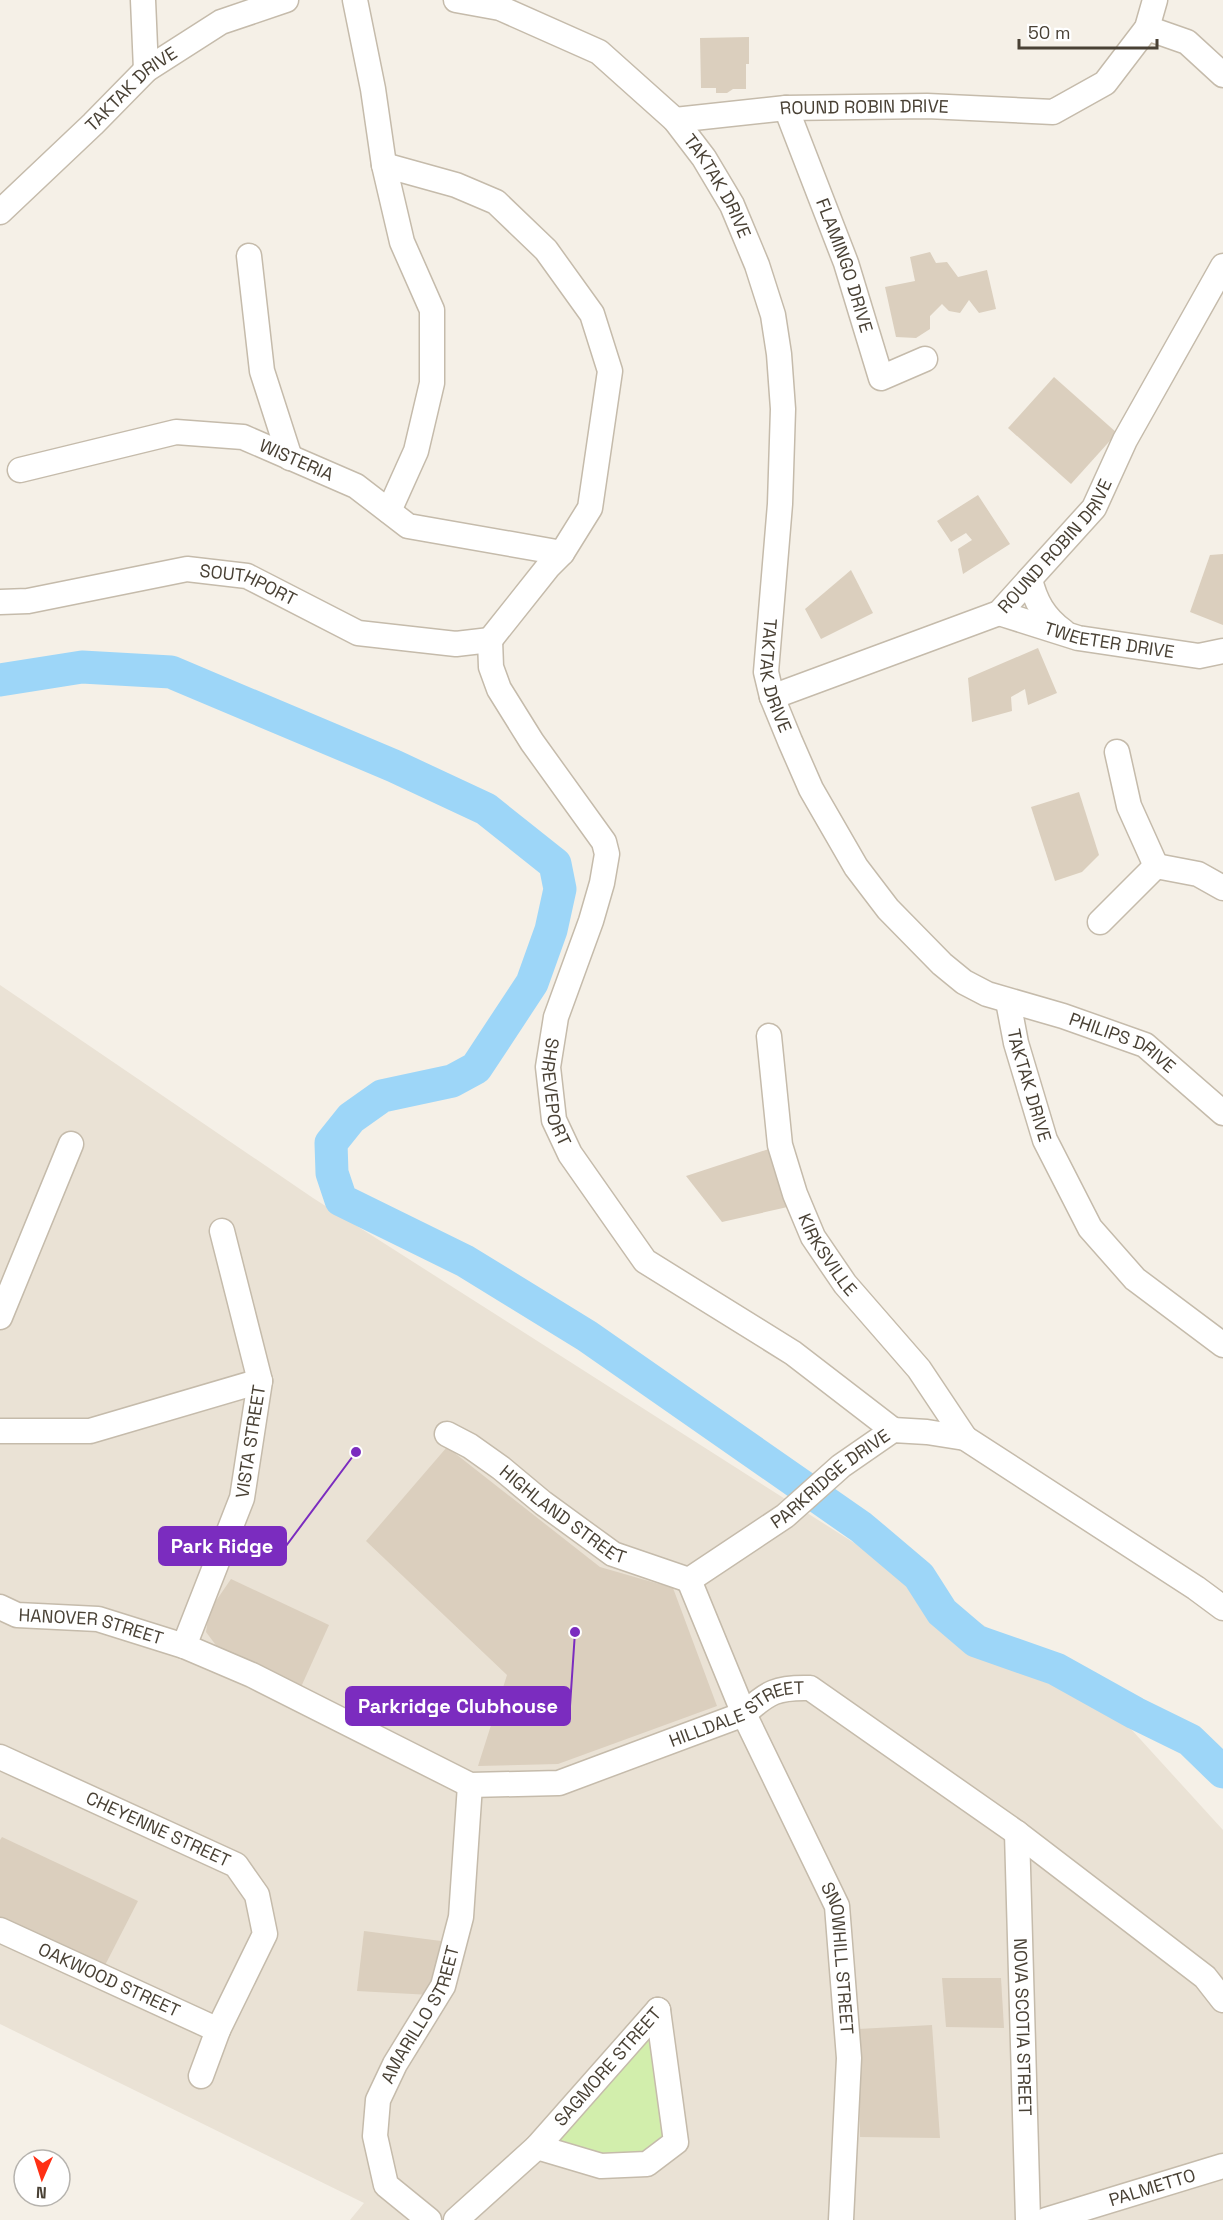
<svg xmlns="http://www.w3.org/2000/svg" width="1223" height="2220" viewBox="0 0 1223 2220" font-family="'Space Grotesk',sans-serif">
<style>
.residential{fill:#eae2d5}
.green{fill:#d2eeac}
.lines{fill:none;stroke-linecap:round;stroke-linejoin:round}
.river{stroke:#9dd6f8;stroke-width:33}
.building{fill:#dbcfbe}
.minor-casing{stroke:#c5bbab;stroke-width:27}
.minor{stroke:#fff;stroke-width:24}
.labels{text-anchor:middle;stroke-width:4.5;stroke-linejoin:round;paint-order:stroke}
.street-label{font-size:18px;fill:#494135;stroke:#fff}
.leader{fill:none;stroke:#7b2cbf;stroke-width:2}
.callout-dot{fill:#7b2cbf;stroke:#fff;stroke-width:2}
.callout{fill:#7b2cbf;stroke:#7b2cbf;stroke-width:2}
.callout-label{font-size:20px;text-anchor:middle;font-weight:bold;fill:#fff}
</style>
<rect width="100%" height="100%" fill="#f5f0e7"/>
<path class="residential" d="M 0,985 L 313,1198 L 1110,1706 L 1223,1830 L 1223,2220 L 350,2220 L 364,2203 L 0,2024 Z"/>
<path class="green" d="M 656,2016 L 676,2142 L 647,2164 L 537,2147 Z"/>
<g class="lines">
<path class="river" d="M 0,680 L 82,667 L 171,672 L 394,766 L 486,809 L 555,864 L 560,889 L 551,930 L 532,983 L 476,1068 L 452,1081 L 382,1096 L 351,1118 L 331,1143 L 332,1173 L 341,1200 L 465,1261 L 587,1336 L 861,1527 L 919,1576 L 942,1612 L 976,1641 L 1056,1669 L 1135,1713 L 1190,1740 L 1223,1772"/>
</g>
<g class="building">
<path d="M 749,37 L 749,64 L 746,64 L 746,89 L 733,89 L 727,93 L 716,93 L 716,88 L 701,88 L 700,38 Z"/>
<path d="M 930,252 L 936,263 L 947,262 L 958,277 L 987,270 L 996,309 L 979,313 L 969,300 L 960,313 L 949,311 L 942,304 L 930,316 L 930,329 L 916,338 L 896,337 L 885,287 L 915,281 L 910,257 Z"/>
<path d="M 1054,377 L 1117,433 L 1071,484 L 1008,428 Z"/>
<path d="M 978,495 L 1010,544 L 963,574 L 958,549 L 972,540 L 966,533 L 951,542 L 937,521 Z"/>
<path d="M 1223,554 L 1223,625 L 1190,612 L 1210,555 Z"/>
<path d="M 851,570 L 873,613 L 821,639 L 805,609 Z"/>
<path d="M 1038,648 L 1057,693 L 1028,705 L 1025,689 L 1011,697 L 1012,711 L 972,722 L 968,678 Z"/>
<path d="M 1079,792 L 1099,855 L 1082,872 L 1055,881 L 1031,807 Z"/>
<path d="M 772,1148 L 792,1206 L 722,1222 L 686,1176 Z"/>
<path d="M 447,1447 L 600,1567 L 673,1588 L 717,1706 L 558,1764 L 478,1766 L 507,1675 L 366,1541 Z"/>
<path d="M 231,1579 L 329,1625 L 301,1687 L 221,1652 L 206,1632 L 209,1611 Z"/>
<path d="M 2,1837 L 138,1901 L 101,1973 L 0,1929 L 0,1840 Z"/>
<path d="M 364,1931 L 441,1941 L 431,1995 L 357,1991 Z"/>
<path d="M 942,1978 L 1001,1978 L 1004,2028 L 946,2027 Z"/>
<path d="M 932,2025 L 940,2138 L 860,2137 L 858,2029 Z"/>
</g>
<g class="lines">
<defs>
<g id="minor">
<path d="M 143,0 L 146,70"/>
<path d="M 355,0 L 373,89 L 384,165 L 402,242 L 432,310 L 432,383 L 416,451 L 389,511"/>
<path id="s1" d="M 456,0 L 500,8 L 599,52 L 675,120 L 704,158 L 732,205 L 757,265 L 773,315 L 779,354 L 783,409 L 780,504 L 766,672 L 772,697 L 790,741 L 811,789 L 856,867 L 888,909 L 942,964 L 964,982 L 987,994 L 1063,1016 L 1145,1045 L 1223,1113"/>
<path d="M 1147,28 L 1187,42 L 1223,75"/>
<path id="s2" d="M 786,108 L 846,263 L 881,378 L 925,359"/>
<path id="s3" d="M 675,120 L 786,108 L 927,106 L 1053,112 L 1105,83 L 1147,28 L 1155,0"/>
<path d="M 384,165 L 456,185 L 496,202 L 546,250 L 592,314 L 610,371 L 590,508 L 562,553 L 548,567 L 490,640"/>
<path id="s4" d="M 0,212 L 93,124 L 146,70 L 221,22 L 286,0"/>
<path d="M 249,256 L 262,371 L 290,458"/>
<path id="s5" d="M 20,470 L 176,432 L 243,437 L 356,486 L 408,526 L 562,553"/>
<path d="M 1030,579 C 1035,601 1044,617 1063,631"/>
<path id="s6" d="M 0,602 L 28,601 L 187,569 L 247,576 L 358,633 L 456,644 L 490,640"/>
<path id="s7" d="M 999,613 L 1078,638 L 1199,656 L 1223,651"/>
<path id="s8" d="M 490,640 L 491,667 L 499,689 L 532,742 L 604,842 L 607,854 L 602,883 L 591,921 L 556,1017 L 548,1067 L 554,1120 L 570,1154 L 645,1261 L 793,1353 L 893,1430"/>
<path id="s9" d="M 772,697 L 999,613 L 1094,508 L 1125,440 L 1223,266"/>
<path d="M 1117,752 L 1129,806 L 1156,866"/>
<path d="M 1100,922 L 1156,866 L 1198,874 L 1223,888"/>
<path id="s10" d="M 1008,1001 L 1016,1043 L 1045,1140 L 1090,1228 L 1135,1279 L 1223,1345"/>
<path id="s11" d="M 769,1036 L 780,1145 L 795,1194 L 813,1237 L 845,1284 L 919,1369 L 965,1438"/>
<path d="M 0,1317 L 71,1144"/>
<path d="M 0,1431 L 90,1431 L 260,1381"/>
<path id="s12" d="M 447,1434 L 470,1446 L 501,1468 L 543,1503 L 613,1554 L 689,1580"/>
<path id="s13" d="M 689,1580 L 744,1714 L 837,1906 L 849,2058 L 841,2220"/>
<path id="s14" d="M 689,1580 L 785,1516 L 841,1466 L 893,1430 L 927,1432 L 965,1438 L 1196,1588 L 1223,1608"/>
<path id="s15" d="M 0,1607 L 17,1615 L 98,1619 L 184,1646 L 252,1675 L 470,1785 L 559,1783 L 744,1714 C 768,1692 777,1687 810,1688 L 1017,1833 L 1205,1977 L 1223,2000"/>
<path id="s16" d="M 184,1646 L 242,1498 L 260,1381 L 222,1231"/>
<path id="s17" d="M 0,1757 L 236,1865 L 257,1895 L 265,1934 L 218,2030 L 201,2076"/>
<path id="s18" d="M 1017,1833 L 1028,2220"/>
<path id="s19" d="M 0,1930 L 218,2030"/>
<path d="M 537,2147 L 601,2166 L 647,2164 L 676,2142 L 658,2010"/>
<path id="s20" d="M 429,2220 L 386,2185 L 375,2136 L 378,2100 L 395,2064 L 443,1986 L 461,1917 L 470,1785"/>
<path id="s21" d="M 456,2220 L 537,2147 L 658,2010"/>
<path id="s22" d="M 1046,2220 L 1223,2166"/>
</g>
</defs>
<use href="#minor" class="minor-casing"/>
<use href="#minor" class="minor"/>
</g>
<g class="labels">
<g class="street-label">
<text dy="6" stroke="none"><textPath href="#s4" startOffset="180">TAKTAK DRIVE</textPath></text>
<text dy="6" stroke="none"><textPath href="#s3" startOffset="190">ROUND ROBIN DRIVE</textPath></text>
<text dy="6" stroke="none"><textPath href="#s1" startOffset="334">TAKTAK DRIVE</textPath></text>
<text dy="6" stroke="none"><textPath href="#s2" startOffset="168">FLAMINGO DRIVE</textPath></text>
<text dy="6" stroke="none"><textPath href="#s5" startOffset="286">WISTERIA</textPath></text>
<text dy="6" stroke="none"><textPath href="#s9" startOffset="330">ROUND ROBIN DRIVE</textPath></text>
<text dy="6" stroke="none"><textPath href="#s6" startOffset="254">SOUTHPORT</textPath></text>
<text dy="6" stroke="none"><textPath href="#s7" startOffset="114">TWEETER DRIVE</textPath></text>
<text dy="6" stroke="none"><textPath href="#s1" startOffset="838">TAKTAK DRIVE</textPath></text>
<text dy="6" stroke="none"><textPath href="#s1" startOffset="1378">PHILIPS DRIVE</textPath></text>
<text dy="6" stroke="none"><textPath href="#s10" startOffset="87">TAKTAK DRIVE</textPath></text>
<text dy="6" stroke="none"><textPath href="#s8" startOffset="496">SHREVEPORT</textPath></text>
<text dy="6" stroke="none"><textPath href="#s11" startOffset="230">KIRKSVILLE</textPath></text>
<text dy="6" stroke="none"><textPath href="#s16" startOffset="216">VISTA STREET</textPath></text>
<text dy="6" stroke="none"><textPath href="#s14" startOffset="174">PARKRIDGE DRIVE</textPath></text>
<text dy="6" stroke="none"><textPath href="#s12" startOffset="142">HIGHLAND STREET</textPath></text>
<text dy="6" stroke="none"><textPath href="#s15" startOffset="94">HANOVER STREET</textPath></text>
<text dy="6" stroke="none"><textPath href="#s15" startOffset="789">HILLDALE STREET</textPath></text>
<text dy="6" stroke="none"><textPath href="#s17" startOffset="174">CHEYENNE STREET</textPath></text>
<text dy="6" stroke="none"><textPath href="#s13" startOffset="410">SNOWHILL STREET</textPath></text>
<text dy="6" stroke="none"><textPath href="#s19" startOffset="120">OAKWOOD STREET</textPath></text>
<text dy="6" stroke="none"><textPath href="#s20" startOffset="238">AMARILLO STREET</textPath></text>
<text dy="6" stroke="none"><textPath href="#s18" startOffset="194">NOVA SCOTIA STREET</textPath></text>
<text dy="6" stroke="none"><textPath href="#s21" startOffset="216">SAGMORE STREET</textPath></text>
<text dy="6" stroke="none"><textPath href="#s22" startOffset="111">PALMETTO</textPath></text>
</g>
</g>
<path class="leader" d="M356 1452L286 1546M575 1632L570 1706"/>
<g class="callout-dot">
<circle cx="356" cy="1452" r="6"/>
<circle cx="575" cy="1632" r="6"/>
</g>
<g class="callout">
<rect x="159" y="1527" width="127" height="38" rx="6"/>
<rect x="346" y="1687" width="224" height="38" rx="6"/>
</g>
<g class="callout-label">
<text x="222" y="1553">Park Ridge</text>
<text x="458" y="1713">Parkridge Clubhouse</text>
</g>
<g transform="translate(42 2178) rotate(183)"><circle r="28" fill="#ffffff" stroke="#b6b3ae" stroke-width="1.5"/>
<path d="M0-4.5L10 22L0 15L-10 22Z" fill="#ff3014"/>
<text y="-9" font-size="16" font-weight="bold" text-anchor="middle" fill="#494135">N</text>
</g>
<path d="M1019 39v9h138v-9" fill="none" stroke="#494135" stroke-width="3"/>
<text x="1028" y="39" font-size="18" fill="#494135" stroke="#ffffff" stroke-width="4.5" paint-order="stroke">50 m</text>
</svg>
